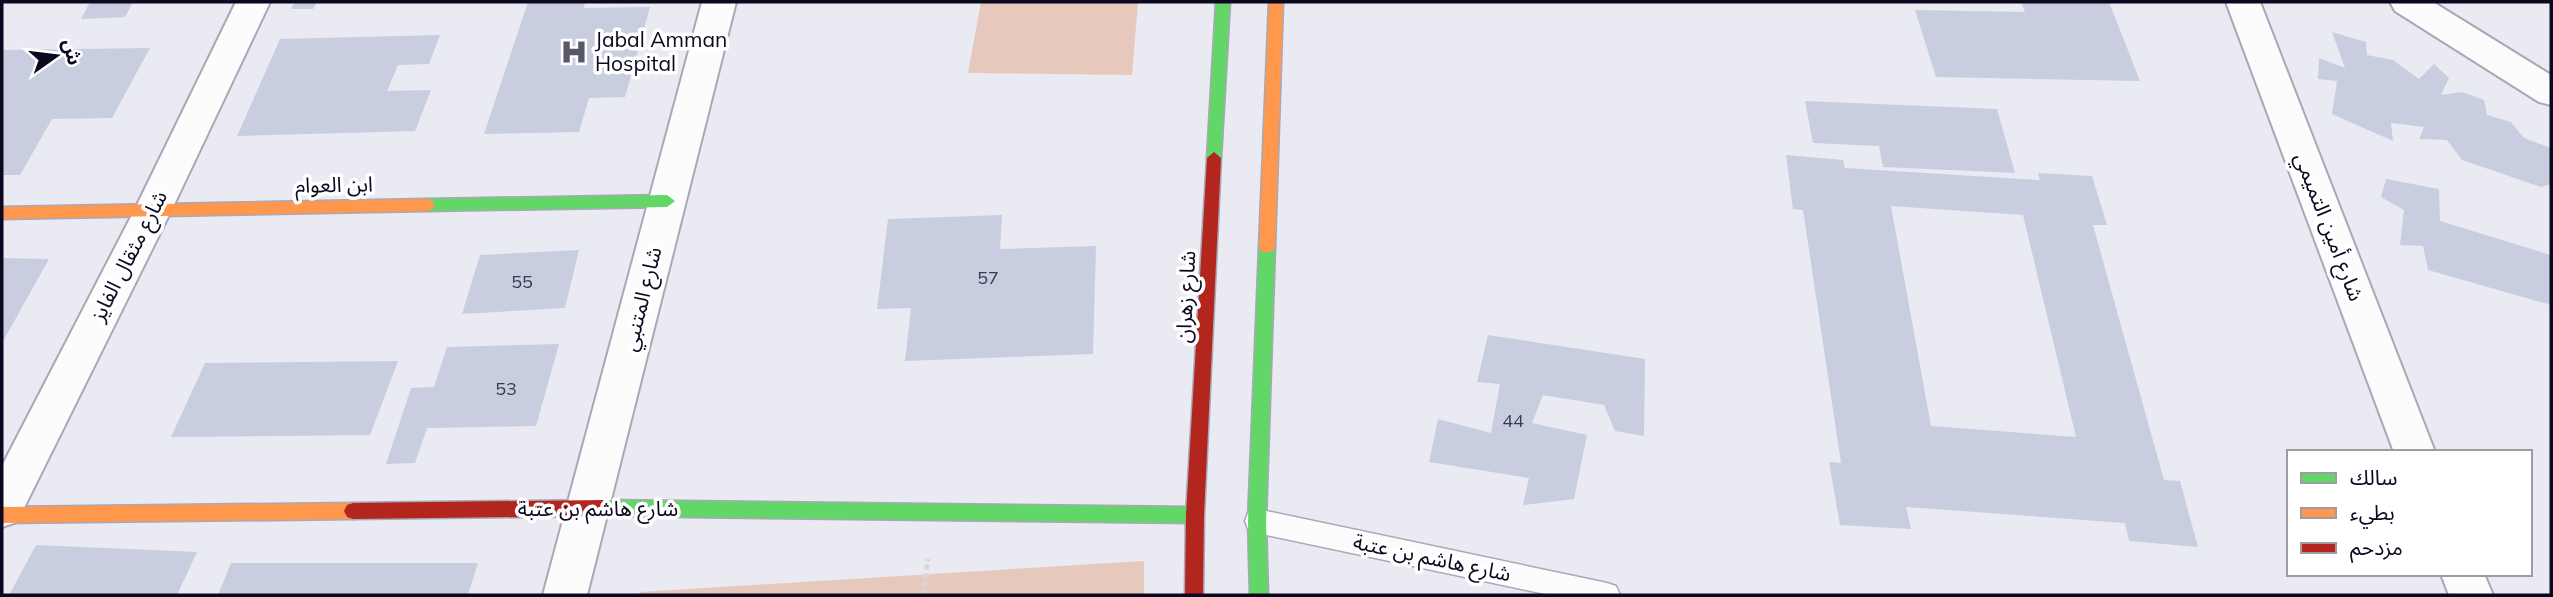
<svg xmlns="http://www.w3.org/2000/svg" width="2553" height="597" viewBox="0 0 2553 597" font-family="Mulish,'Noto Sans Arabic',sans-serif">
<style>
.green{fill:#e6c8bd}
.building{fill:#c8cedf;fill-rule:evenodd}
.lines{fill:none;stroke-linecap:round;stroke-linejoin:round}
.lane-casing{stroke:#a9a7b8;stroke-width:3}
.street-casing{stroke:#a9a7b8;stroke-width:4}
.fast-casing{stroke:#a9a7b8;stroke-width:3}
.slow-casing{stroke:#a9a7b8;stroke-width:3}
.jam-casing{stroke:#a9a7b8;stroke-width:3}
.path{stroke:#d6d6d8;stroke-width:4.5;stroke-dasharray:5 3.5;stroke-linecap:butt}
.lane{fill:#fcfcfd;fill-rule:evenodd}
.street{fill:#fcfcfd;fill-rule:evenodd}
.fast{fill:#63d668;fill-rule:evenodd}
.slow{fill:#ff974d;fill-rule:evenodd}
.jam{fill:#b3261e;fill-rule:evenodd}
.labels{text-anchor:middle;stroke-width:7;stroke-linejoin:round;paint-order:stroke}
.number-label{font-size:18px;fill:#3a3a50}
.poi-label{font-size:21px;fill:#0b0820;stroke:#fff;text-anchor:start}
.street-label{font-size:21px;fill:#0b0820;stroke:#fff}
</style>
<rect width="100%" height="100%" fill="#eaeaf2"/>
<g class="green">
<path d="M 981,2 L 1138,2 L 1132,75 L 968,73 Z"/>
<path d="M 1144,561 L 1144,595 L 638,595 L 640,592 Z"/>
</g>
<g class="building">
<path d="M 90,2 L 133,2 L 125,17 L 81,19 Z"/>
<path d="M 295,2 L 317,2 L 313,9 L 291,9 Z"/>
<path d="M 528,2 L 585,2 L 584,8 L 650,7 L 625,97 L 589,98 L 579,132 L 484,134 Z"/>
<path d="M 2021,2 L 2109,2 L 2140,81 L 1936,77 L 1915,10 L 2025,12 Z"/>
<path d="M 2332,32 L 2366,42 L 2367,55 L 2393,60 L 2419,79 L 2434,64 L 2449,78 L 2441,95 L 2462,92 L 2484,100 L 2487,115 L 2511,122 L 2524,138 L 2551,148 L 2551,184 L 2541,187 L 2462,160 L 2447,140 L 2419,139 L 2424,127 L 2391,123 L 2393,141 L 2332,114 L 2337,81 L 2318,79 L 2319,58 L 2345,68 Z"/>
<path d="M 440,35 L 429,64 L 398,65 L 387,91 L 431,90 L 415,131 L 237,136 L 280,39 Z"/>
<path d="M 150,48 L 112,118 L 52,119 L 20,175 L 2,175 L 2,50 Z"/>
<path d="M 1805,101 L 1997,109 L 2015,173 L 1883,167 L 1879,146 L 1813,143 Z"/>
<path d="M 1786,155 L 1843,160 L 1845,168 L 2040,180 L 2038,173 L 2092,176 L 2107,225 L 2093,225 L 2164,480 L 2180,481 L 2198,547 L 2129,541 L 2125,523 L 1906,507 L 1911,529 L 1840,525 L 1829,462 L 1841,463 L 1803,210 L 1793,209 ZM 1891,206 L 2023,215 L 2076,437 L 1931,426 Z"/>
<path d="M 2386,179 L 2439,189 L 2440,221 L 2551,255 L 2551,305 L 2428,270 L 2423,246 L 2400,245 L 2404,210 L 2381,197 Z"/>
<path d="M 1002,215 L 1000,249 L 1096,246 L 1093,354 L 905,361 L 911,308 L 877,309 L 888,219 Z"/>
<path d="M 579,250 L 565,308 L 462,314 L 480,255 Z"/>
<path d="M 2,258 L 49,259 L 2,343 Z"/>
<path d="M 1488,335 L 1645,359 L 1644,436 L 1615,431 L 1604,405 L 1543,395 L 1532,423 L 1587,435 L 1574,499 L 1523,505 L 1529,478 L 1429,462 L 1438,419 L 1491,433 L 1500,384 L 1477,382 Z"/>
<path d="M 559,344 L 536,426 L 427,428 L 415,463 L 386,464 L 411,388 L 434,387 L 447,347 Z"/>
<path d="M 398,361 L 370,435 L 171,437 L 205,363 Z"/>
<path d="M 36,545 L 197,552 L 177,595 L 9,595 Z"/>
<path d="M 231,563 L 478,563 L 468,595 L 218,595 Z"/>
</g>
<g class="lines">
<defs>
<path id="lane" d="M 1257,509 L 1607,583 L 1616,586 L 1620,595 L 1550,595 L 1257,533 L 1248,529 L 1245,521 L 1248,513 Z"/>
<g id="street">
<path d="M 236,2 L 270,2 L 172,209 L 17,522 L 2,527 L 2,466 L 137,205 Z"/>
<path d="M 702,2 L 736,2 L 587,595 L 543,595 Z"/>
<path d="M 2226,2 L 2260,2 L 2435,452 L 2394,452 Z"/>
<path d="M 2390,2 L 2433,2 L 2551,75 L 2551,105 L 2539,102 L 2395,11 Z"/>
<path d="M 2441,574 L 2484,574 L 2493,595 L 2449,595 Z"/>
</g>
<g id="fast">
<path d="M 1216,2 L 1230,2 L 1221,158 L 1214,164 L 1207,158 Z"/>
<path d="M 667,195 L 675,201 L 667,207 L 427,211 L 422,209 L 419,205 L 422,201 L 427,199 Z"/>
<path d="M 1267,241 L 1272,242 L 1275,247 L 1266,521 L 1268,595 L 1250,595 L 1248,521 L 1259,247 L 1262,242 Z"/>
<path d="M 603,500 L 1195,507 L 1201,509 L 1204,515 L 1201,521 L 1195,523 L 603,516 L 597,514 L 594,508 L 597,502 Z"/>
</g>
<g id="slow">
<path d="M 1269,2 L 1283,2 L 1275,247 L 1272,252 L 1262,252 L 1259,247 Z"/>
<path d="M 427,199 L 432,201 L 435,205 L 432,209 L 427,211 L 2,219 L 2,207 Z"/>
<path d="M 353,503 L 359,505 L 362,511 L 359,517 L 353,519 L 2,523 L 2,507 Z"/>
</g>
<g id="jam">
<path d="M 1214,152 L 1221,158 L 1204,515 L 1203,595 L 1185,595 L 1186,515 L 1207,158 Z"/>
<path d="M 603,500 L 609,502 L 612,508 L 609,514 L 603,516 L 353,519 L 347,517 L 344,511 L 347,505 L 353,503 Z"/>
</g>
</defs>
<use href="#lane" class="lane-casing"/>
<use href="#street" class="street-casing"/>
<use href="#fast" class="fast-casing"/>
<use href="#slow" class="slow-casing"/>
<use href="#jam" class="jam-casing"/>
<path class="path" d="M 923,595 L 928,559"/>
<use href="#lane" class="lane"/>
<use href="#street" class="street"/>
<use href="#fast" class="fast"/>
<use href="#slow" class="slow"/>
<use href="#jam" class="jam"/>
</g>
<defs>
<symbol id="hospital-bare" viewBox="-9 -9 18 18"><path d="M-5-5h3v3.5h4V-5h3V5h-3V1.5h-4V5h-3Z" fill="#59576a" stroke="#fff" stroke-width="2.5" paint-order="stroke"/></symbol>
</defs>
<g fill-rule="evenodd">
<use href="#hospital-bare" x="555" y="33" width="38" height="38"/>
</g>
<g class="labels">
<g class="number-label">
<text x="988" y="284">57</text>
<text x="522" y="288">55</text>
<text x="506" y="395">53</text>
<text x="1513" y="427">44</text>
</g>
<g class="poi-label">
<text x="595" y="47">Jabal Amman<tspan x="595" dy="24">Hospital</tspan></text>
</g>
<g class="street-label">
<text transform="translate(334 185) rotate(-1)" y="7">ابن العوام</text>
<text transform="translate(2329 227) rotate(69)" y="7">شارع أمين التميمي</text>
<text transform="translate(129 256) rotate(-63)" y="7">شارع مثقال الفايز</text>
<text transform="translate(1186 297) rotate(-87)" y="7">شارع زهران</text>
<text transform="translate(642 299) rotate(-76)" y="7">شارع المتنبي</text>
<text x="598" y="516">شارع هاشم بن عتبة</text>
<text transform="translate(1432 558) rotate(12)" y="7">شارع هاشم بن عتبة</text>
</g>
</g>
<rect width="2553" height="597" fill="none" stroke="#0b0820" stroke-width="7"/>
<rect x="2287" y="450" width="245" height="126" fill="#ffffff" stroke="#9d9ca6" stroke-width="2"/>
<rect x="2301" y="473" width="35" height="10" fill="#63d668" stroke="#9d9ca6" stroke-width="2"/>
<text x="2350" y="485" font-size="21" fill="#0b0820">سالك</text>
<rect x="2301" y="508" width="35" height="10" fill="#ff974d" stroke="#9d9ca6" stroke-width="2"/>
<text x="2350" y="520" font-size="21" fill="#0b0820">بطيء</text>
<rect x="2301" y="543" width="35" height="10" fill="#b3261e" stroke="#9d9ca6" stroke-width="2"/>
<text x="2350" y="555" font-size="21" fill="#0b0820">مزدحم</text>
<g transform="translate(56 56) rotate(76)" stroke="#ffffff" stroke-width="5" paint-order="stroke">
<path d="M0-5L12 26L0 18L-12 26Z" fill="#0b0820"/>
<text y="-10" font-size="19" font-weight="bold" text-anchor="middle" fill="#0b0820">ش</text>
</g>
</svg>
